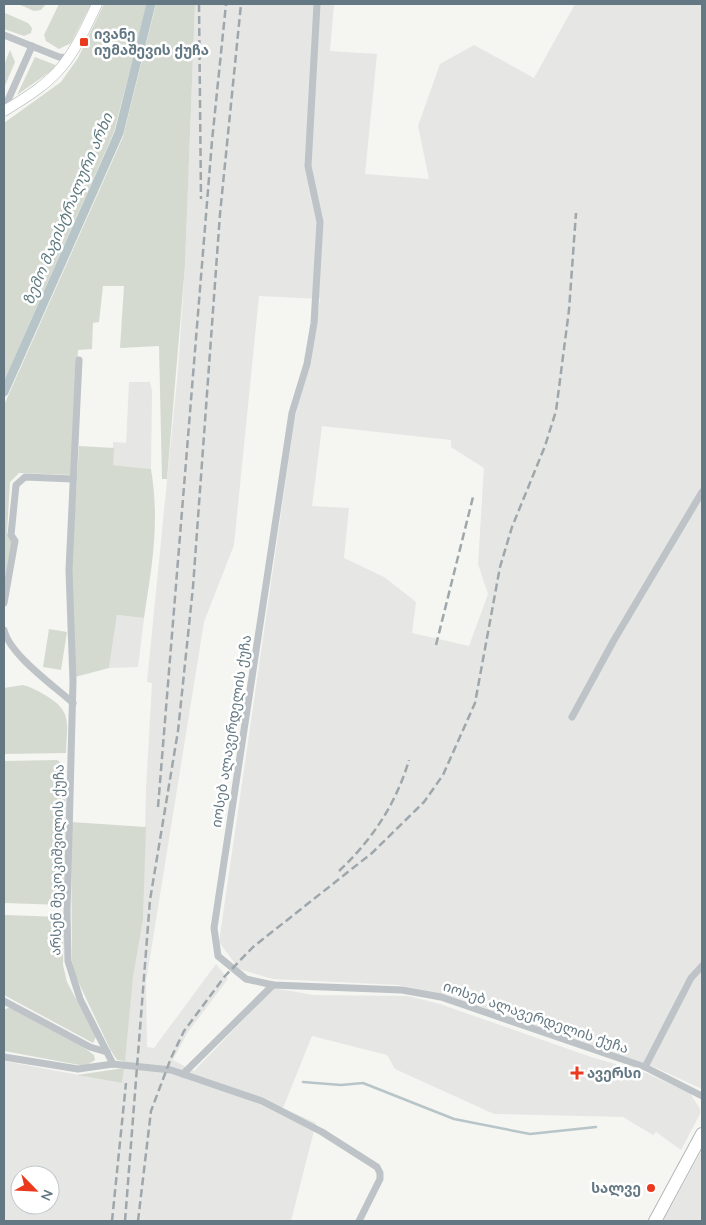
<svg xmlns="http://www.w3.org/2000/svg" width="706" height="1225" viewBox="0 0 706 1225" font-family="Quicksand,'Noto Sans Georgian',sans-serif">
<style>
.built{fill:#e6e6e5;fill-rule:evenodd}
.green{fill:#d5dad0}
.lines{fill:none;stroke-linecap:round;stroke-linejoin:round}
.stream{stroke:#b7c5c9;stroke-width:2.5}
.canal{stroke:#b7c5c9;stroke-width:9}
.secondary-casing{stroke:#b0b7ba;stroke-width:11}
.highway-casing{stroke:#b3b7ba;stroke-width:14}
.street{stroke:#bdc3c6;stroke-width:7}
.secondary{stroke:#fff;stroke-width:10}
.highway{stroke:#fff;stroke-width:12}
.rail{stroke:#9ea7ab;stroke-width:2.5;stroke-dasharray:8 4;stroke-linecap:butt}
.poi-dot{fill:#ea391c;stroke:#fff;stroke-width:2}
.labels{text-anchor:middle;stroke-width:5;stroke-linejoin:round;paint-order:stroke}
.poi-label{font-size:14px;font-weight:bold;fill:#637883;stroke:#fff;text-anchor:start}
.street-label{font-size:14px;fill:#637883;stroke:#fff}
.water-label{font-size:15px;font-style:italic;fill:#5f7b81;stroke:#fff}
</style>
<rect width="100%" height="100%" fill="#f5f5f1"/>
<g class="built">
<path d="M 195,4 L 334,4 L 330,51 L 377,54 L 365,174 L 429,179 L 418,126 L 440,64 L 474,45 L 534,78 L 575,4 L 702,4 L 702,1089 L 650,1065 L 442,994 L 398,985 L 273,979 L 239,969 L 219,942 L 295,417 L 309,366 L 320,299 L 259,296 L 234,545 L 204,622 L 146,982 L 147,1047 L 154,1048 L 216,964 L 228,979 L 188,1032 L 173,1060 L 194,1071 L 274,988 L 313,995 L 408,996 L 440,1004 L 591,1057 L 646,1073 L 690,1093 L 700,1109 L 700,1114 L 681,1150 L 656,1132 L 653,1135 L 623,1117 L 494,1114 L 395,1069 L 387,1055 L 312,1036 L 283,1108 L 316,1123 L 291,1221 L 4,1221 L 4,1061 L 122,1083 L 133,978 L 143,920 L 146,790 L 152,683 L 147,682 L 178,370 L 185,266 ZM 322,426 L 451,440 L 451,447 L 484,468 L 478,564 L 488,594 L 469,646 L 412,633 L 416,602 L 384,577 L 344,558 L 349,508 L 312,506 ZM 20,1175 L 50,1175 L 50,1205 L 20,1205 Z"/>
<path d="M 129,382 L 150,382 L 152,391 L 151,469 L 113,465 L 113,442 L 126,443 Z"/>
<path d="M 117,615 L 144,618 L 138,667 L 109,668 Z"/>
<path d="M 702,1150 L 702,1221 L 663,1221 Z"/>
</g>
<g class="green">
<path d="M 18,4 L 46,4 L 41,10 L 34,11 Z"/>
<path d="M 59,4 L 91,4 L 71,43 L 59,49 L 46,41 L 44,35 Z"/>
<path d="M 104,4 L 147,4 L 114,132 L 4,381 L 4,123 L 61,82 L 78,58 Z"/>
<path d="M 156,4 L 195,4 L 185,266 L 167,479 L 162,479 L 159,346 L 120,348 L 124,286 L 103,286 L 99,322 L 93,323 L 92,349 L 78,350 L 71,475 L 19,473 L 10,482 L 7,533 L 12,541 L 4,584 L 4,405 L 123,137 Z"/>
<path d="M 5,13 L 28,23 L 32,28 L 31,33 L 24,36 L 4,29 Z"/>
<path d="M 10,50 L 15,62 L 4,88 L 4,65 Z"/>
<path d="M 35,57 L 58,66 L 17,95 Z"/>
<path d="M 79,446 L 114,448 L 113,465 L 151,469 C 160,523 152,565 144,618 L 117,615 L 109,668 L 75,677 L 71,570 Z"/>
<path d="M 49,629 L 67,632 L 61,670 L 43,667 Z"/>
<path d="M 23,685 C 31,687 38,691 45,695 C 73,711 67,724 66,753 L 4,754 L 4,688 Z"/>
<path d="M 57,760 L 66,766 L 64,905 L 4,903 L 4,761 Z"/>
<path d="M 71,822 L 146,827 L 143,920 L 133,978 L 125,1061 L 117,1060 L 110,1049 L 75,975 L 72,961 Z"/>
<path d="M 4,915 L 64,917 L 63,965 L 67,982 L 96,1037 L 93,1043 L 4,995 Z"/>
<path d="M 10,1007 L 83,1047 L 94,1055 L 95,1060 L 85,1066 L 4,1051 L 4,1010 Z"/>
<path d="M 124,1068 L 122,1083 L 77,1075 Z"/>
</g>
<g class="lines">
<path class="stream" d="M 303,1082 L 341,1085 L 363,1083 L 454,1119 L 530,1134 L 596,1127"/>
<path class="canal" d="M 4,392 L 119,133 L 151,4"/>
<defs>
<path id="secondary" d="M 4,111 C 61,77 69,64 97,4"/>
<path id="highway" d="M 655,1221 L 702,1134"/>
</defs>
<use href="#secondary" class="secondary-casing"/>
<use href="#highway" class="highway-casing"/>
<g class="street">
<path d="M 317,4 L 308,166 L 320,222 L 314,323 L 307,364 L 292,413 L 214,928 L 218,956 L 246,979 L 273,985 L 402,990 L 441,997 L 645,1067 L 702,1096"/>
<path d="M 4,35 L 59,57 L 70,58"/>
<path d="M 4,109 L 32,46"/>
<path d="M 79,360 L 69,570 L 73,681 L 67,912 L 68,961 L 80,999 L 113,1064"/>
<path d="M 4,603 L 15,541 L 11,535 L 16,485 L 25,477 L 73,479"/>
<path d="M 4,630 C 10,655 53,685 73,703"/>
<path d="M 572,717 L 614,640 L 702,492"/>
<path d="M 4,1001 L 90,1047 L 107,1052"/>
<path d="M 4,1057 L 78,1069 L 113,1064 L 171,1070 L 262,1101 L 322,1132 L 377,1167 L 380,1173 L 380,1179 L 359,1221"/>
<path d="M 645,1067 L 691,978 L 702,966"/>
<path d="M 183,1074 L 273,985"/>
</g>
<use href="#secondary" class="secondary"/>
<use href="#highway" class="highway"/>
<g class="rail">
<path d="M 199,4 L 201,199"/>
<path d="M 436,645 L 473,497"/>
<path d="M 158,807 L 212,141 L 226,4"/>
<path d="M 339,871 C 372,840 396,804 409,760"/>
<path d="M 112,1221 L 126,1083"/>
<path d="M 125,1221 L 150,900 L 178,731 L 193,587 L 220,214 L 241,4"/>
<path d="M 138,1221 L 151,1111 L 171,1058 L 184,1031 L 225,976 L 253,947 L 372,853 L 424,802 L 443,775 L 475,703 L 500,567 L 512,527 L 545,446 L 556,411 L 569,310 L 576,213"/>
</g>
</g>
<g class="poi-dot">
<rect x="79" y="37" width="10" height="10" rx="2.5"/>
<path d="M574.5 1065.5h5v5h5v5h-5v5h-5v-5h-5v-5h5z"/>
<circle cx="651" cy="1188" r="5"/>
</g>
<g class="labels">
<g class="poi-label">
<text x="94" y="39">ივანე<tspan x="94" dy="16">იუმაშევის ქუჩა</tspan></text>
<text x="587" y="1078">ავერსი</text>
<text x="641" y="1193" text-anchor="end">სალვე</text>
</g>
<g class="street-label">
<text transform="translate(231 731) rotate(-81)" y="5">იოსებ ალავერდელის ქუჩა</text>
<text transform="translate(57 860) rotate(-89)" y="5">არსენ მეკოკიშვილის ქუჩა</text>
<text transform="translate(536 1017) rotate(19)" y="5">იოსებ ალავერდელის ქუჩა</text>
</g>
<g class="water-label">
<text transform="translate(68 209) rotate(-67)" y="5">ზემო მაგისტრალური არხი</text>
</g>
</g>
<rect width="706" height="1225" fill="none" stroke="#637883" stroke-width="10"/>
<g transform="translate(35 1190) rotate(114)"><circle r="24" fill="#ffffff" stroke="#c1c9cd"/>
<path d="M0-4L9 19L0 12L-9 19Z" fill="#ea391c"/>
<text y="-8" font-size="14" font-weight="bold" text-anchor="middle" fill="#637883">N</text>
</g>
</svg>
